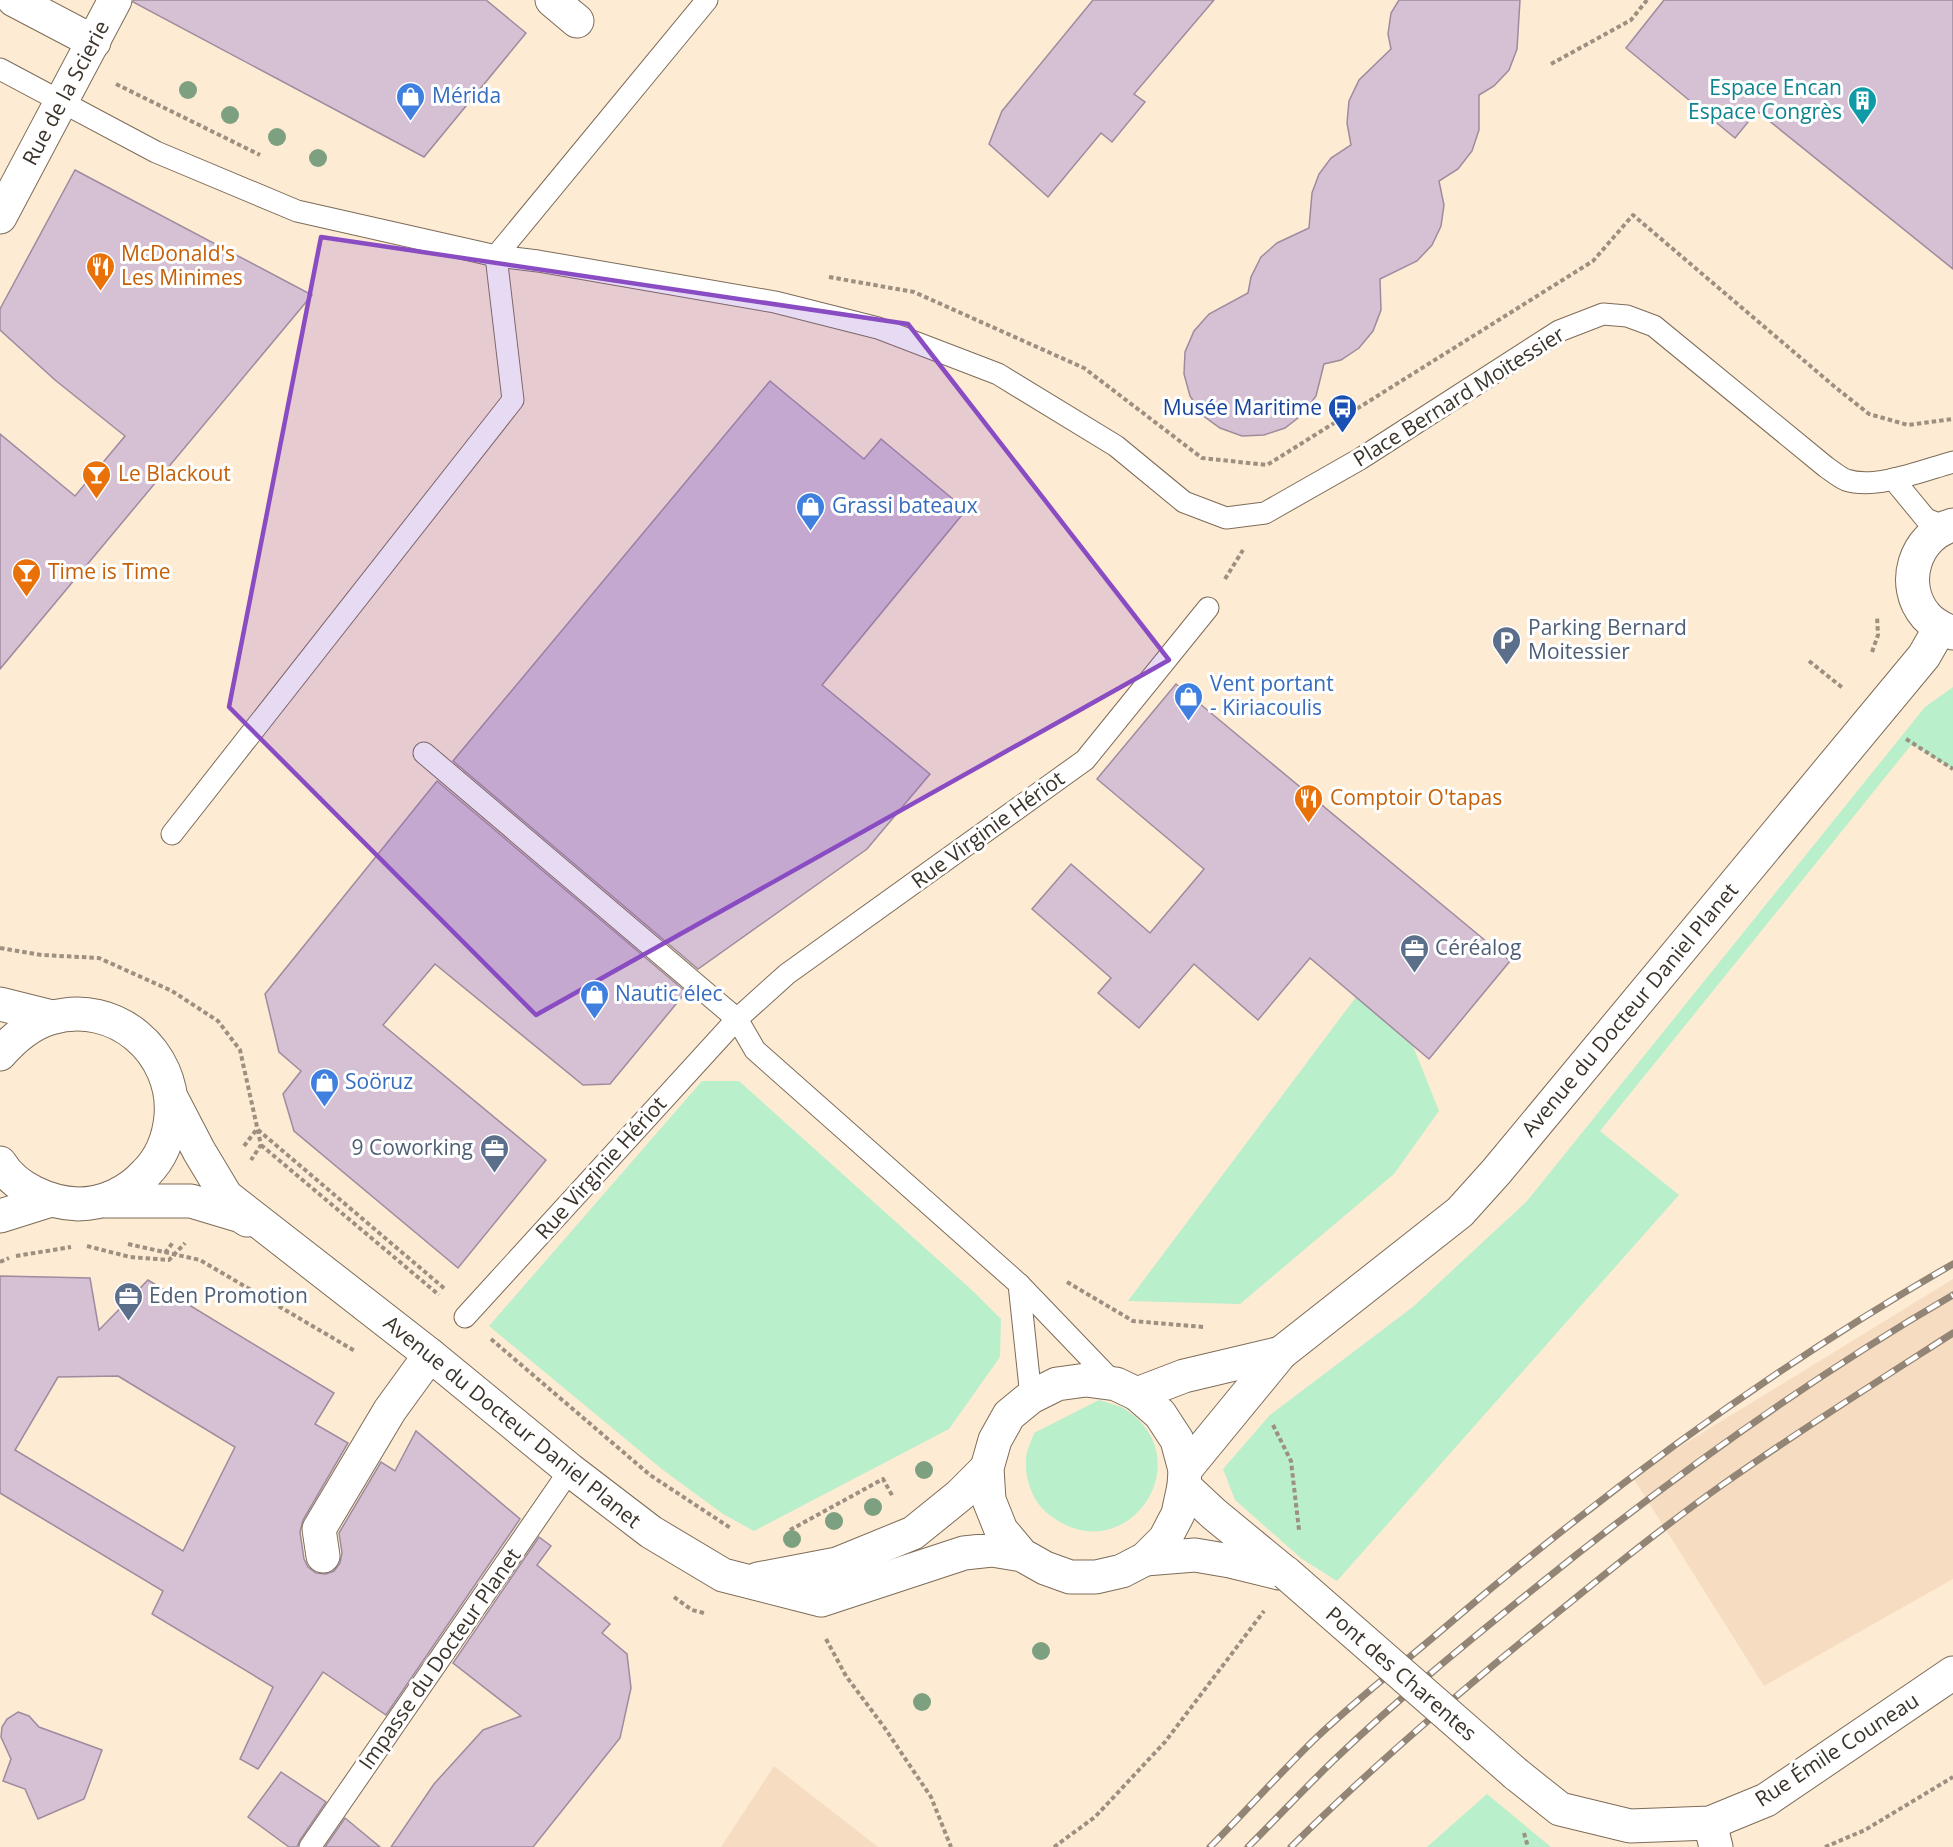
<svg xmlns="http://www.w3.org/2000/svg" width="1953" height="1847" viewBox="0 0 1953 1847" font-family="'Open Sans',sans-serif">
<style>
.built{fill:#f6ddc1}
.green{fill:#b9efcb}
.building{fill:#d5c0d4;stroke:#9f8b9e;stroke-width:1.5;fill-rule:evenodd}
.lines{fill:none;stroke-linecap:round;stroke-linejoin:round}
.service-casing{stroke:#7d6c58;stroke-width:23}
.minor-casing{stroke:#7d6c58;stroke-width:35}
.tertiary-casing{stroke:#7d6c58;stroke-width:35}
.path{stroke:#9d9080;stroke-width:4;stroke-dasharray:4.5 3;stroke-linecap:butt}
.service{stroke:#fff;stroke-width:21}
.minor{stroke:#fff;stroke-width:33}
.tertiary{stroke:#fff;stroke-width:33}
.rail-casing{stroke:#928576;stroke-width:7}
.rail{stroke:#fff;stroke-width:4.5;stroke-dasharray:14;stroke-linecap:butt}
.tertiary-bridge-casing{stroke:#7d6c58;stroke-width:35;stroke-linecap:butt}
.tertiary-bridge{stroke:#fff;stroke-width:33}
.tree{fill:#7da080}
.marked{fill:#894cc2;fill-opacity:0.2;stroke:#894cc2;stroke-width:4.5;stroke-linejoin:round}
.labels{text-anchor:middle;stroke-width:6;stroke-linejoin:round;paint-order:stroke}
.culture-label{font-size:21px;fill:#0d838f;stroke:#fff;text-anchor:end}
.street-label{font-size:21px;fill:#3c342b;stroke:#fff}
.shop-label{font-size:21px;fill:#366cbe;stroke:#fff;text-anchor:start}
.food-label{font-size:21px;fill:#c56008;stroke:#fff;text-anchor:start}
.transit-label{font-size:21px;fill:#164399;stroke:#fff;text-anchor:end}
.service-label{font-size:21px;fill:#4e5e75;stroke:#fff;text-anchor:start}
</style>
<rect width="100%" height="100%" fill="#feebd4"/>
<g class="built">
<path d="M 1953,1279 L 1953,1579 L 1764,1686 L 1632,1476 Z"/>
<path d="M 774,1766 L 878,1847 L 721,1847 Z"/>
</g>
<g class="green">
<path d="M 1953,687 L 1953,769 L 1912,744 L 1600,1131 L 1679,1195 L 1337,1581 L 1302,1559 L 1235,1500 L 1223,1469 L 1270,1415 L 1414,1306 L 1527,1201 L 1925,707 Z"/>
<path d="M 1356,997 L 1413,1046 L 1439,1111 L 1394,1174 L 1240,1304 L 1128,1301 Z"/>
<path d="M 702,1081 L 739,1081 L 974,1292 L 1001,1319 L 1000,1357 L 949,1429 L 754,1531 L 723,1514 L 663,1470 L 489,1326 Z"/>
<path d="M 1099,1400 C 1107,1403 1118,1405 1125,1409 C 1205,1461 1123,1576 1047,1513 C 1032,1500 1025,1480 1026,1460 C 1026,1451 1031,1442 1034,1433 Z"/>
<path d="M 1487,1794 L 1551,1847 L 1427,1847 Z"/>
</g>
<g class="building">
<path d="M 134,0 L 486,0 L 526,33 L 424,157 L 133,2 Z"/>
<path d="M 1093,0 L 1214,0 L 1134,94 L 1145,102 L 1112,142 L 1101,133 L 1048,197 L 989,144 L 1002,111 Z"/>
<path d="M 1399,0 L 1520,0 L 1517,49 L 1509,70 L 1494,86 L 1479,95 L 1479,130 L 1472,151 L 1458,169 L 1439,181 L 1444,205 L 1441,226 L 1432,245 L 1417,261 L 1380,279 L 1381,310 L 1373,331 L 1359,348 L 1341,360 L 1324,364 L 1316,396 L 1303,414 L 1285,428 L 1264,435 L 1242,436 L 1220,428 L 1202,415 L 1190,396 L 1184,374 L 1185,352 L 1194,331 L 1209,314 L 1248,293 L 1251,277 L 1261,257 L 1277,243 L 1309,228 L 1312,193 L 1319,174 L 1331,158 L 1351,145 L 1347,123 L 1349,101 L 1359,80 L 1391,49 L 1388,34 L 1391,13 Z"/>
<path d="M 1664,0 L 1953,0 L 1953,269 L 1757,111 L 1735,138 L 1626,48 Z"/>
<path d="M 75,170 L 312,295 L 0,669 L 0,434 L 75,496 L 125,436 L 55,380 L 0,330 L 0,309 Z"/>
<path d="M 770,381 L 864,459 L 881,439 L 966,510 L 822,685 L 930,774 L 867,849 L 698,969 L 453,761 Z"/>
<path d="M 1176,684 L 1510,961 L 1429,1059 L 1310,958 L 1258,1020 L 1194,964 L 1139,1028 L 1098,993 L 1111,978 L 1032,909 L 1071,864 L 1150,933 L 1204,869 L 1097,779 Z"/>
<path d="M 437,781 L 686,992 L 610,1084 L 583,1085 L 435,964 L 383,1025 L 546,1160 L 458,1268 L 294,1131 L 283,1094 L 301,1071 L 279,1052 L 265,994 Z"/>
<path d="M 0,1276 L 90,1278 L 99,1330 L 148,1280 L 334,1393 L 315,1424 L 348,1443 L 303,1520 L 300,1532 L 304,1559 L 308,1567 L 316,1573 L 326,1574 L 334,1571 L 340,1563 L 342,1553 L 339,1533 L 381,1462 L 395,1471 L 416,1431 L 520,1519 L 386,1715 L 323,1672 L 258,1769 L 240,1759 L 273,1687 L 152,1614 L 163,1591 L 0,1493 ZM 118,1376 L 235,1447 L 183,1551 L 15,1450 L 58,1377 Z"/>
<path d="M 539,1537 L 551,1546 L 537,1565 L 610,1624 L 602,1633 L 627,1654 L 631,1688 L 620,1738 L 533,1847 L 391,1847 L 434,1784 L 483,1730 L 521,1716 L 453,1663 Z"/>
<path d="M 18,1712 L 29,1716 L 39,1727 L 102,1750 L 84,1799 L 38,1819 L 25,1789 L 3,1781 L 11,1759 L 1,1737 L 2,1727 L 7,1719 Z"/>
<path d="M 281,1772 L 326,1802 L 300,1840 L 297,1847 L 289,1847 L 248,1817 Z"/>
<path d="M 345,1818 L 380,1847 L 325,1847 Z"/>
</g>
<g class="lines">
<defs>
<g id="service">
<path d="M 0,69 L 156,152 L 297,211 L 496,256 L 538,261 L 775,302 L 878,328 L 998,374 L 1116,446 L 1184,502 L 1226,518 L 1265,513 L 1360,459 L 1559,331 L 1603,314 L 1627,316 L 1654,326 L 1826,467 C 1832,471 1839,477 1846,480 C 1876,490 1924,470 1953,462"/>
<path d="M 1893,479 L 1926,519 L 1946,527"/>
<path d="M 424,753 L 737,1019 L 755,1050 L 1019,1284 L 1115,1384"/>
<path d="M 172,834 L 513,400 L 496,256 L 707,0"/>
<path d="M 1019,1284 L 1031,1397"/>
<path d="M 465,1317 L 737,1019 L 787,974 L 1085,760 L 1208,608"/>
<path d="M 310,1847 L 570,1470"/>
</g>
<g id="minor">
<path d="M 14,0 L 94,42"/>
<path d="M 552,0 L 577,21"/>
<path d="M 0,217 L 115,0"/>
<path d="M 0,1004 L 52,1017"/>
<path d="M 323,1556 L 319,1529 L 390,1410 L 430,1355"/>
<path d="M 1710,1823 L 1716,1847"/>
</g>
<g id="tertiary">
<path d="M 1953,525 C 1915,535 1899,585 1926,616 C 1933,624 1943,629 1953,633"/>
<path d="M 0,1054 C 14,1038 30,1024 51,1018 C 115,999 176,1052 171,1116 C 169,1138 162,1157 146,1173 C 129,1192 104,1204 78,1204 C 49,1203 15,1188 0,1163"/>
<path d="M 172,1099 L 199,1151 L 226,1196 L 430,1355 L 570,1470 L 651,1532 L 723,1575 L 821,1600 L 964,1553 L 992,1550 L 1022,1555 L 1045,1568 L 1070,1577 L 1096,1577 L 1122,1571 L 1145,1559 L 1165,1539 L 1178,1514 L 1184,1486 L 1185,1470 L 1177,1440 L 1160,1414 L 1137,1394 L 1116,1384 L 1086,1380 L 1057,1384 L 1031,1397 L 1009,1415 L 995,1440 L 987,1468 L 989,1500 L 1001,1530 L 1022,1555"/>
<path d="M 106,1201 L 191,1201 L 241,1216 L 247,1220"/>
<path d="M 0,1216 L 51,1200"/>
<path d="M 1137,1394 L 1184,1376 L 1281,1353"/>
<path d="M 1185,1470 L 1281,1353 L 1460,1212 L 1496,1172 L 1924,656 L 1940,628"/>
<path d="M 1184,1486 L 1214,1514 L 1282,1570"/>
<path d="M 1145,1559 L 1195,1555 L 1230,1561 L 1279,1573 L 1286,1573"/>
<path d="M 758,1579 L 837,1564 L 913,1533 L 960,1495 L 987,1468"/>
<path d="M 1516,1774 L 1560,1809 L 1630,1826 L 1710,1823 L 1766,1800 L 1953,1673"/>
</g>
</defs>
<use href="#service" class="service-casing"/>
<use href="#minor" class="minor-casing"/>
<use href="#tertiary" class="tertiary-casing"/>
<g class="path">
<path d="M 1551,64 L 1631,20 L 1647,0"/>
<path d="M 116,84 L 260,155"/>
<path d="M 829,277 L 914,292 L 1084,368 L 1202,458 L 1267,465 L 1593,261 L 1633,215 L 1835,387 L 1869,414 L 1908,425 L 1953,419"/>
<path d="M 1225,579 L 1243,550"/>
<path d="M 1872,652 L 1878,635 L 1877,616"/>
<path d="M 1809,661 L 1844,689"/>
<path d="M 1906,739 L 1953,769"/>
<path d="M 0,948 L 42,955 L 99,958 L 172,991 L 218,1021 L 240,1050 L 261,1145 L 251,1160"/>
<path d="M 261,1145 L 439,1295"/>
<path d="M 244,1146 L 257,1129 L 445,1289"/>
<path d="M 128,1244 L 200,1260 L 355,1351"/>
<path d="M 87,1246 L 130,1257 L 169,1260 L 185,1243"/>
<path d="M 165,1253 L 174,1241"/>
<path d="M 16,1256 L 71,1247"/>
<path d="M 0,1262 L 9,1258"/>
<path d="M 1067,1282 L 1133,1321 L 1204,1327"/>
<path d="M 491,1339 L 650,1475 L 732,1529"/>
<path d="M 1273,1425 L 1291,1461 L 1299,1530"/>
<path d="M 790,1530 L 883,1479 L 893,1497"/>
<path d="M 674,1597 L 692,1610 L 704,1613"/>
<path d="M 826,1639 L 846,1676 L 884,1727 L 931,1797 L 951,1847"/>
<path d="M 1524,1833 L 1528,1847"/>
<path d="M 1054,1847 L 1095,1817 L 1165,1742 L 1264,1611"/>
<path d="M 1825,1847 L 1865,1830 L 1953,1777"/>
</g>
<use href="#service" class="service"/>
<use href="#minor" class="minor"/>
<use href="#tertiary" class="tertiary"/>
<defs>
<g id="rail">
<path d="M 1210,1847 C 1246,1811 1280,1773 1316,1738 C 1356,1700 1401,1665 1443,1629 C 1602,1493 1771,1368 1953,1264"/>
<path d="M 1248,1847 C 1277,1818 1305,1788 1334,1760 C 1400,1697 1470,1640 1541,1583 C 1671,1478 1808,1379 1953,1295"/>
<path d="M 1291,1847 C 1372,1767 1458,1693 1546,1622 C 1604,1575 1661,1528 1722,1485 C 1797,1432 1875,1383 1953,1333"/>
</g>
</defs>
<use href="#rail" class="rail-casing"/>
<use href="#rail" class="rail"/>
<defs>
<path id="tertiary-bridge" d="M 1286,1573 L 1516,1774"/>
</defs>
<use href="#tertiary-bridge" class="tertiary-bridge-casing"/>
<use href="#tertiary-bridge" class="tertiary-bridge"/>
</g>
<g class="tree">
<circle cx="188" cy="90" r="9"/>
<circle cx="230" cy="115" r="9"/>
<circle cx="277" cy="137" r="9"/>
<circle cx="318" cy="158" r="9"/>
<circle cx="924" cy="1470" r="9"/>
<circle cx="873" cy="1507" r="9"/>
<circle cx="834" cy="1521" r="9"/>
<circle cx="792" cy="1539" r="9"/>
<circle cx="1041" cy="1651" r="9"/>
<circle cx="922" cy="1702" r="9"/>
</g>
<path class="marked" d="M 321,237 L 908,324 L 1169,660 L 536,1015 L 229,707 Z"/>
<defs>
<symbol id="shop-pin" viewBox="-11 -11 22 30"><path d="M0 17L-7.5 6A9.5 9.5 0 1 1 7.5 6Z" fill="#3f7fe0" stroke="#fff"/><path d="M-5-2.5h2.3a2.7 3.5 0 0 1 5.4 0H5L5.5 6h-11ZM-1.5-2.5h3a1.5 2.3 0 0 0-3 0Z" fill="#fff"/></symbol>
<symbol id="building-pin" viewBox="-11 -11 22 30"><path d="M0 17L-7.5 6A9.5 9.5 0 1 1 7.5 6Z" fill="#0f9aa8" stroke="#fff"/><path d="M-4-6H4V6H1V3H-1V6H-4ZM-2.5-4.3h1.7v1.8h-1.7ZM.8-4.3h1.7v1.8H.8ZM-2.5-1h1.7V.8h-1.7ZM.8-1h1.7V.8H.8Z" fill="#fff"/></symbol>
<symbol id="restaurant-pin" viewBox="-11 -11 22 30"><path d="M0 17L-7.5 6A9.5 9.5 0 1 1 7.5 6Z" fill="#e8710a" stroke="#fff"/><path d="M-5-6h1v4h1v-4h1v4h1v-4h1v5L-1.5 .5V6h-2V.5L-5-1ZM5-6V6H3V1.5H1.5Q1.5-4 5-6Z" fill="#fff"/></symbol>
<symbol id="bus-pin" viewBox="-11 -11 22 30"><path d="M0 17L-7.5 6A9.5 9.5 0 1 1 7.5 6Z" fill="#1a4fb4" stroke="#fff"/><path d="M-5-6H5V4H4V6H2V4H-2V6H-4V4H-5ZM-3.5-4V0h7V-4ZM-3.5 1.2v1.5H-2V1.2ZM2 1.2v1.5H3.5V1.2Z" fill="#fff"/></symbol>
<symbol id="bar-pin" viewBox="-11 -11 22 30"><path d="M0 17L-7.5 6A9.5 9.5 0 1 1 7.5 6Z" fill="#e8710a" stroke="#fff"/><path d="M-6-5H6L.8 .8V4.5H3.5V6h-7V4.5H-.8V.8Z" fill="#fff"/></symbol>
<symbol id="parking-pin" viewBox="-11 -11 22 30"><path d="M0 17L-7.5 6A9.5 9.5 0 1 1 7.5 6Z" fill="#5c6f8a" stroke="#fff"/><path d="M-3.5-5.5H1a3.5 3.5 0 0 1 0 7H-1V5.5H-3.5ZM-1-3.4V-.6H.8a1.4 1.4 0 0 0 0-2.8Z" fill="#fff"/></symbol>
<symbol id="office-pin" viewBox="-11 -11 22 30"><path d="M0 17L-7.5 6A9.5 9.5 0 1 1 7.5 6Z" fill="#5c6f8a" stroke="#fff"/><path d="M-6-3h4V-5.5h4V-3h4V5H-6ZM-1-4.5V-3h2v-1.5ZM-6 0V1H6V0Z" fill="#fff"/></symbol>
</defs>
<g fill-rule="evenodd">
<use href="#shop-pin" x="394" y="80" width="33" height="45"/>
<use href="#building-pin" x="1846" y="84" width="33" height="45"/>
<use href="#restaurant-pin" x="84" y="250" width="33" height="45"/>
<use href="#bus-pin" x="1326" y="392" width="33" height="45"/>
<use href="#bar-pin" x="80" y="458" width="33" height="45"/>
<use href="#shop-pin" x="794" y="490" width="33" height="45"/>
<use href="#bar-pin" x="10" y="556" width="33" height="45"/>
<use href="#parking-pin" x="1490" y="624" width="33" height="45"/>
<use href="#shop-pin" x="1172" y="680" width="33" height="45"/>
<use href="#restaurant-pin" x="1292" y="782" width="33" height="45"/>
<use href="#office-pin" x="1398" y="932" width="33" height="45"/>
<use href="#shop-pin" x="578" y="978" width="33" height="45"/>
<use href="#shop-pin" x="308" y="1066" width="33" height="45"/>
<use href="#office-pin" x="478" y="1132" width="33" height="45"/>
<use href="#office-pin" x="112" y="1280" width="33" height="45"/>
</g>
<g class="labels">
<g class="culture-label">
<text x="1842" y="95">Espace Encan<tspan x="1842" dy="24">Espace Congrès</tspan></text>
</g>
<g class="street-label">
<text transform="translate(66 93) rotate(-62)" y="7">Rue de la Scierie</text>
<text transform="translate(1459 397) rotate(-32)" y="7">Place Bernard Moitessier</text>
<text transform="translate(988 830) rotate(-36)" y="7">Rue Virginie Hériot</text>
<text transform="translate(1630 1010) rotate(-50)" y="7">Avenue du Docteur Daniel Planet</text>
<text transform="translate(601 1168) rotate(-48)" y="7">Rue Virginie Hériot</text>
<text transform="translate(512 1422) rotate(39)" y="7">Avenue du Docteur Daniel Planet</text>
<text transform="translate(440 1659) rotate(-55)" y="7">Impasse du Docteur Planet</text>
<text transform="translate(1401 1674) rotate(41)" y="7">Pont des Charentes</text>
<text transform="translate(1837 1750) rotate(-33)" y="7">Rue Émile Couneau</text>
</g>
<g class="shop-label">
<text x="432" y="103">Mérida</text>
<text x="832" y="513">Grassi bateaux</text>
<text x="1210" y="691">Vent portant<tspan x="1210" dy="24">- Kiriacoulis</tspan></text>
<text x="615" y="1001">Nautic élec</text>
<text x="345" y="1089">Soöruz</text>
</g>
<g class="food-label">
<text x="121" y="261">McDonald's<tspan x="121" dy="24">Les Minimes</tspan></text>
<text x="118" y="481">Le Blackout</text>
<text x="48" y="579">Time is Time</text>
<text x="1330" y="805">Comptoir O'tapas</text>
</g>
<g class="transit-label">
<text x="1322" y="415">Musée Maritime</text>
</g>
<g class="service-label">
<text x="1528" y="635">Parking Bernard<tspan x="1528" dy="24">Moitessier</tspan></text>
<text x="1435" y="955">Céréalog</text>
<text x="473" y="1155" text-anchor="end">9 Coworking</text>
<text x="149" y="1303">Eden Promotion</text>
</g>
</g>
</svg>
